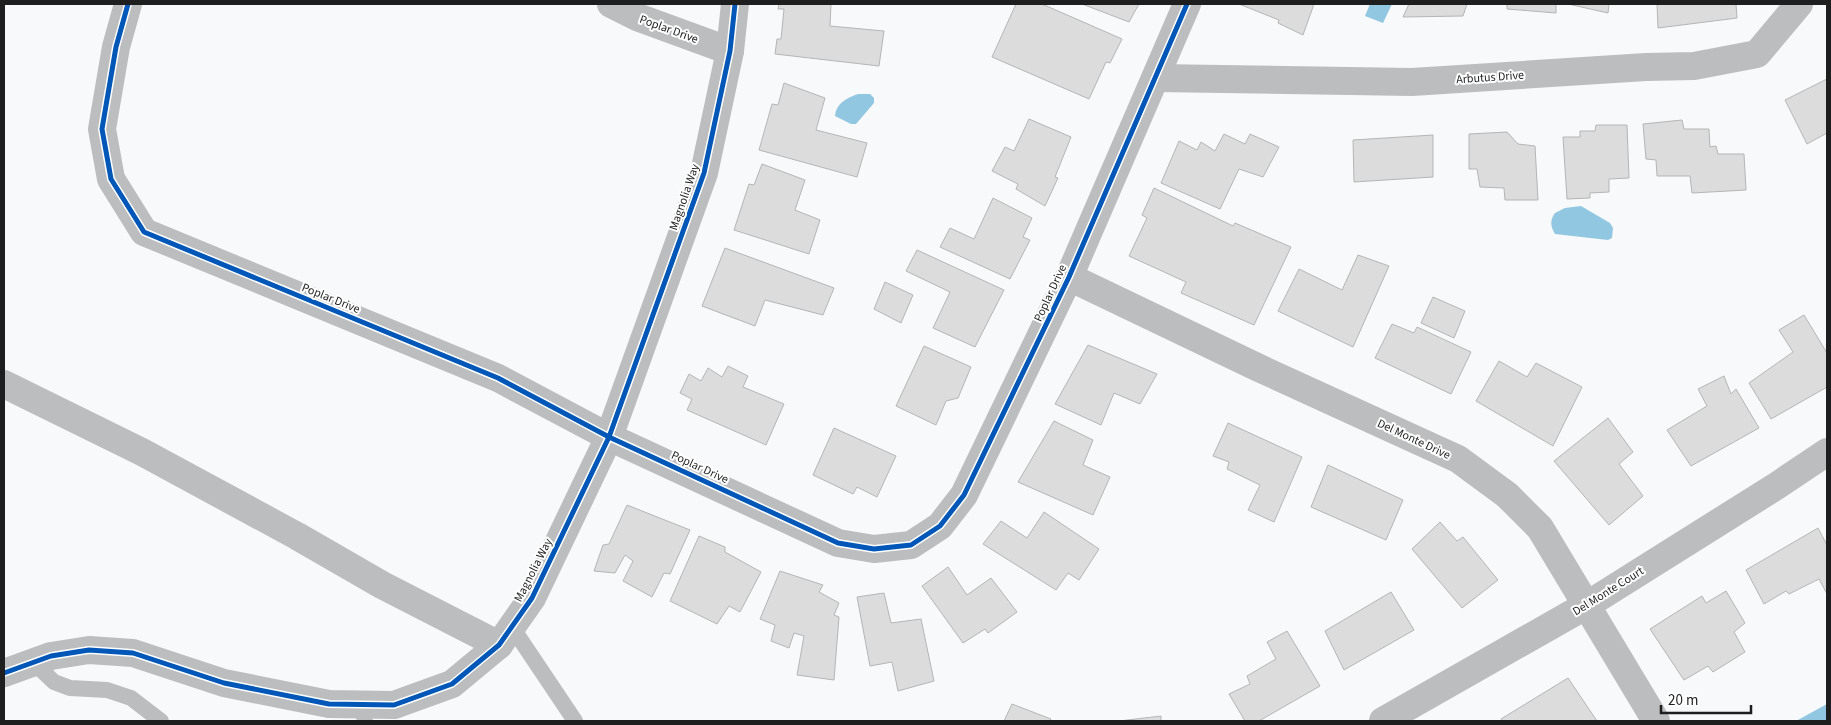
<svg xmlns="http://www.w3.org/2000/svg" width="1831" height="725" viewBox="0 0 1831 725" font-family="'Source Sans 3',sans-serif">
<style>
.water{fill:#92c7e1}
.building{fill:#dcdcdd;stroke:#b5b5b6}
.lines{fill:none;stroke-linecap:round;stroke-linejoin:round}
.lane{stroke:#bcbdbe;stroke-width:16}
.street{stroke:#bcbdbe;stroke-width:28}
.cycleway-casing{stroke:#fff;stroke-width:8}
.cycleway{stroke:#0057b8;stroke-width:5}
.labels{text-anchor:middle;stroke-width:4;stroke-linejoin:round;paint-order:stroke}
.street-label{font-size:12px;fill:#1e1e1f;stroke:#fff}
</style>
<rect width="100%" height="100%" fill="#f8f9fb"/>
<g class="water">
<path d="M 1370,4 L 1392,4 L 1383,23 L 1365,16 Z"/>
<path d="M 858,94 L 870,94 L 874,98 L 874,103 L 856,124 L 851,124 L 835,116 C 836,103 847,98 858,94 Z"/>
<path d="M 1581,206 L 1610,223 L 1613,228 L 1612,238 L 1608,240 L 1555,234 C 1550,226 1550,220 1555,213 L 1565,208 Z"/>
<path d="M 1827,704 L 1827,721 L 1796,721 Z"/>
</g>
<g class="building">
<path d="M 779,4 L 831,4 L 830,26 L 884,31 L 879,66 L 775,54 L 777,39 L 781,39 L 784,9 L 778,9 Z"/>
<path d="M 1016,4 L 1042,4 L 1122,39 L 1110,63 L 1106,62 L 1089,99 L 992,57 Z"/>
<path d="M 1082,4 L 1139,4 L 1129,22 Z"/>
<path d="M 1239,4 L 1314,4 L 1303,35 L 1278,23 L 1279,20 Z"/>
<path d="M 1409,4 L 1467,4 L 1463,16 L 1403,17 Z"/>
<path d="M 1507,4 L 1556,4 L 1556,13 L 1507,9 Z"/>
<path d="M 1568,4 L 1609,4 L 1608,13 Z"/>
<path d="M 1657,4 L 1736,4 L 1737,18 L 1658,28 Z"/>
<path d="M 1827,79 L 1827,133 L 1807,144 L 1785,100 Z"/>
<path d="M 784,83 L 825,98 L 816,130 L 867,143 L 857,177 L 759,150 L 772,104 L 778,105 Z"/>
<path d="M 1029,119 L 1071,137 L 1055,177 L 1058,178 L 1045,206 L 1016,189 L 1018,184 L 992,171 L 1005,147 L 1014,151 Z"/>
<path d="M 1682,120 L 1684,129 L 1709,129 L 1710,147 L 1716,146 L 1718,154 L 1744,154 L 1746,190 L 1692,193 L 1690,176 L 1657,176 L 1656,160 L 1646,159 L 1643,124 Z"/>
<path d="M 1596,125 L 1627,125 L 1629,178 L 1609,179 L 1609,192 L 1590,193 L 1590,198 L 1567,199 L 1563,137 L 1580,137 L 1580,131 L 1595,131 Z"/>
<path d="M 1507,132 L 1518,144 L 1535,146 L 1538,200 L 1505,200 L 1504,188 L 1480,187 L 1477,169 L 1469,169 L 1469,134 Z"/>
<path d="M 1224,134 L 1245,144 L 1250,134 L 1279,147 L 1263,177 L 1239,169 L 1220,209 L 1161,183 L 1179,141 L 1197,150 L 1201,142 L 1215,151 Z"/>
<path d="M 1433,135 L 1433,177 L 1354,182 L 1353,140 Z"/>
<path d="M 762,164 L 805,180 L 795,210 L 820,220 L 809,254 L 734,230 L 749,184 L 754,185 Z"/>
<path d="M 1154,188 L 1233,226 L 1235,223 L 1291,247 L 1254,325 L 1181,293 L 1186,282 L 1129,256 L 1147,218 L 1142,215 Z"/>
<path d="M 993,198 L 1032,218 L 1023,237 L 1030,240 L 1010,279 L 940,247 L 950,228 L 974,239 Z"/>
<path d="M 725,248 L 834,288 L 823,315 L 765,300 L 755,326 L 702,306 Z"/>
<path d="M 917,250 L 1004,290 L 975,347 L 933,328 L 950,292 L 906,271 Z"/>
<path d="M 1358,255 L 1389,266 L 1353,347 L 1278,311 L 1299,269 L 1342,290 Z"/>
<path d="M 885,282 L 913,295 L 901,323 L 874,309 Z"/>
<path d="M 1433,297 L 1465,311 L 1454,338 L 1421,323 Z"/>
<path d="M 1804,315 L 1827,353 L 1827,387 L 1771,419 L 1749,383 L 1793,352 L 1779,330 Z"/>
<path d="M 1392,324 L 1414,333 L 1417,327 L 1471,352 L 1451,394 L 1375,358 Z"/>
<path d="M 1088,345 L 1157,374 L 1140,404 L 1114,393 L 1101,425 L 1055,404 Z"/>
<path d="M 924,346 L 971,367 L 958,398 L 946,401 L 936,425 L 896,406 Z"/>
<path d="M 1499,361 L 1527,377 L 1536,363 L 1582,387 L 1553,446 L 1476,401 Z"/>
<path d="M 728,366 L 748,376 L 743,387 L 784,404 L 766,445 L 687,410 L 692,399 L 680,393 L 689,374 L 701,381 L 708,368 L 722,377 Z"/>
<path d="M 1724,376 L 1731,394 L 1736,389 L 1759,428 L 1691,466 L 1667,430 L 1707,406 L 1698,389 Z"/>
<path d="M 1608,418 L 1633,452 L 1619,464 L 1643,496 L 1609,525 L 1554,461 Z"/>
<path d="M 1054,421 L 1093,440 L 1083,465 L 1110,477 L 1093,515 L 1018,482 Z"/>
<path d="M 1228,423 L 1302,457 L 1274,522 L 1248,510 L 1260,485 L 1227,469 L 1229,462 L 1213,456 Z"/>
<path d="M 834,428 L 896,456 L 877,497 L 857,487 L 853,494 L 813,475 Z"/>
<path d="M 1328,465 L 1403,500 L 1386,540 L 1311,507 Z"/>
<path d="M 627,505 L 690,530 L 670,574 L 664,573 L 652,597 L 623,581 L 633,561 L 625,555 L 615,573 L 594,571 L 603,545 L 609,544 Z"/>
<path d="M 1044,512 L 1099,549 L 1079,580 L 1068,573 L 1056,590 L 983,544 L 1001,521 L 1027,538 Z"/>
<path d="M 1440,522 L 1457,541 L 1463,537 L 1498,580 L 1462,608 L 1412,549 Z"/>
<path d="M 1818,528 L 1827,545 L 1827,594 L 1819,579 L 1789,594 L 1786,591 L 1764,604 L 1746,570 Z"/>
<path d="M 699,536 L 725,547 L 725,552 L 761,572 L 740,612 L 729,606 L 717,624 L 670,601 Z"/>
<path d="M 948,567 L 967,595 L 991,578 L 1017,612 L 988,633 L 985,629 L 963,643 L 922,586 Z"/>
<path d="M 780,571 L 823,585 L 819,592 L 839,603 L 834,615 L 839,617 L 834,680 L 797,675 L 804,636 L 794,633 L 789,648 L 771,641 L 775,625 L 760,619 Z"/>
<path d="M 1726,591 L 1745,623 L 1734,632 L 1745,652 L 1713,672 L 1708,666 L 1684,680 L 1650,629 L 1702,596 L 1706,603 Z"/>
<path d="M 1391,592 L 1414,630 L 1344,670 L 1325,631 Z"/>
<path d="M 884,593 L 891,623 L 921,619 L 934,681 L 898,691 L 892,662 L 870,666 L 857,597 Z"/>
<path d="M 1287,631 L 1320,686 L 1259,721 L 1245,721 L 1229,694 L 1250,684 L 1247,676 L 1276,659 L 1267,642 Z"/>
<path d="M 1568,678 L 1597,721 L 1502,721 L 1501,719 Z"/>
<path d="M 1012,704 L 1051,719 L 1050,721 L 1004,721 Z"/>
<path d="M 1161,716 L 1161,721 L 1119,721 Z"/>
</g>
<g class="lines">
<g class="lane">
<path d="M 512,627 L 575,721"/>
<path d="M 33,662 L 54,682 L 70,688 L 107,690 L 131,698 L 161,721"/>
<path d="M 361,704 L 365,721"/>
</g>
<g class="street">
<path d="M 128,4 L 116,47 L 102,129 L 111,179 L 144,232 L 498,378 L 609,437 L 838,543 L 874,549 L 911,545 L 940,526 L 964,495 L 1069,277 L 1187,4"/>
<path d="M 611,4 L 637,17 L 730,51"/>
<path d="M 1156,78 L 1412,82 L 1646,67 L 1694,66 L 1757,54 L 1799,4"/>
<path d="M 1069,277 L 1259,368 L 1458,459 L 1507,495 L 1540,528 L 1656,721"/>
<path d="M 4,384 L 142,452 L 297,536 L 382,585 L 499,645"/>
<path d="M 4,673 L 51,656 L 89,650 L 133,653 L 224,683 L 329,704 L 394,705 L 452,684 L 499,645 L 532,598 L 609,437 L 704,173 L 730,51 L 735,4"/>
<path d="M 1383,721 L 1587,605 L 1778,485 L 1827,452"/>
</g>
<defs>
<g id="cycleway">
<path d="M 128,4 L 116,47 L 102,129 L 111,179 L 144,232 L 498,378 L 609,437 L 838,543 L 874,549 L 911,545 L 940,526 L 964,495 L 1069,277 L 1187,4"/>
<path d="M 4,673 L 51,656 L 89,650 L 133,653 L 224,683 L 329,704 L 394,705 L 452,684 L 499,645 L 532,598 L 609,437 L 704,173 L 730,51 L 735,4"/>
</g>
</defs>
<use href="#cycleway" class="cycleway-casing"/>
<use href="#cycleway" class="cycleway"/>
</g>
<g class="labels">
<g class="street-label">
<text transform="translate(669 29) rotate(20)" y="4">Poplar Drive</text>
<text transform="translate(1490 77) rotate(-4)" y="4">Arbutus Drive</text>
<text transform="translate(684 197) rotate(-71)" y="4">Magnolia Way</text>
<text transform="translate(1050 293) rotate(-65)" y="4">Poplar Drive</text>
<text transform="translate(331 298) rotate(22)" y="4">Poplar Drive</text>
<text transform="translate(1414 439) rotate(25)" y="4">Del Monte Drive</text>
<text transform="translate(700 467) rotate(25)" y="4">Poplar Drive</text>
<text transform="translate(533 570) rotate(-63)" y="4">Magnolia Way</text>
<text transform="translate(1608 591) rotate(-32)" y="4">Del Monte Court</text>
</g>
</g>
<rect width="1831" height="725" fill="none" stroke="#1e1e1f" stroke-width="10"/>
<path d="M1661 705v8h90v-8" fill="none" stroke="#1e1e1f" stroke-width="2.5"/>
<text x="1668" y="705" font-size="15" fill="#1e1e1f" stroke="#ffffff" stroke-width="4" paint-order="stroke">20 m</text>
</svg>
